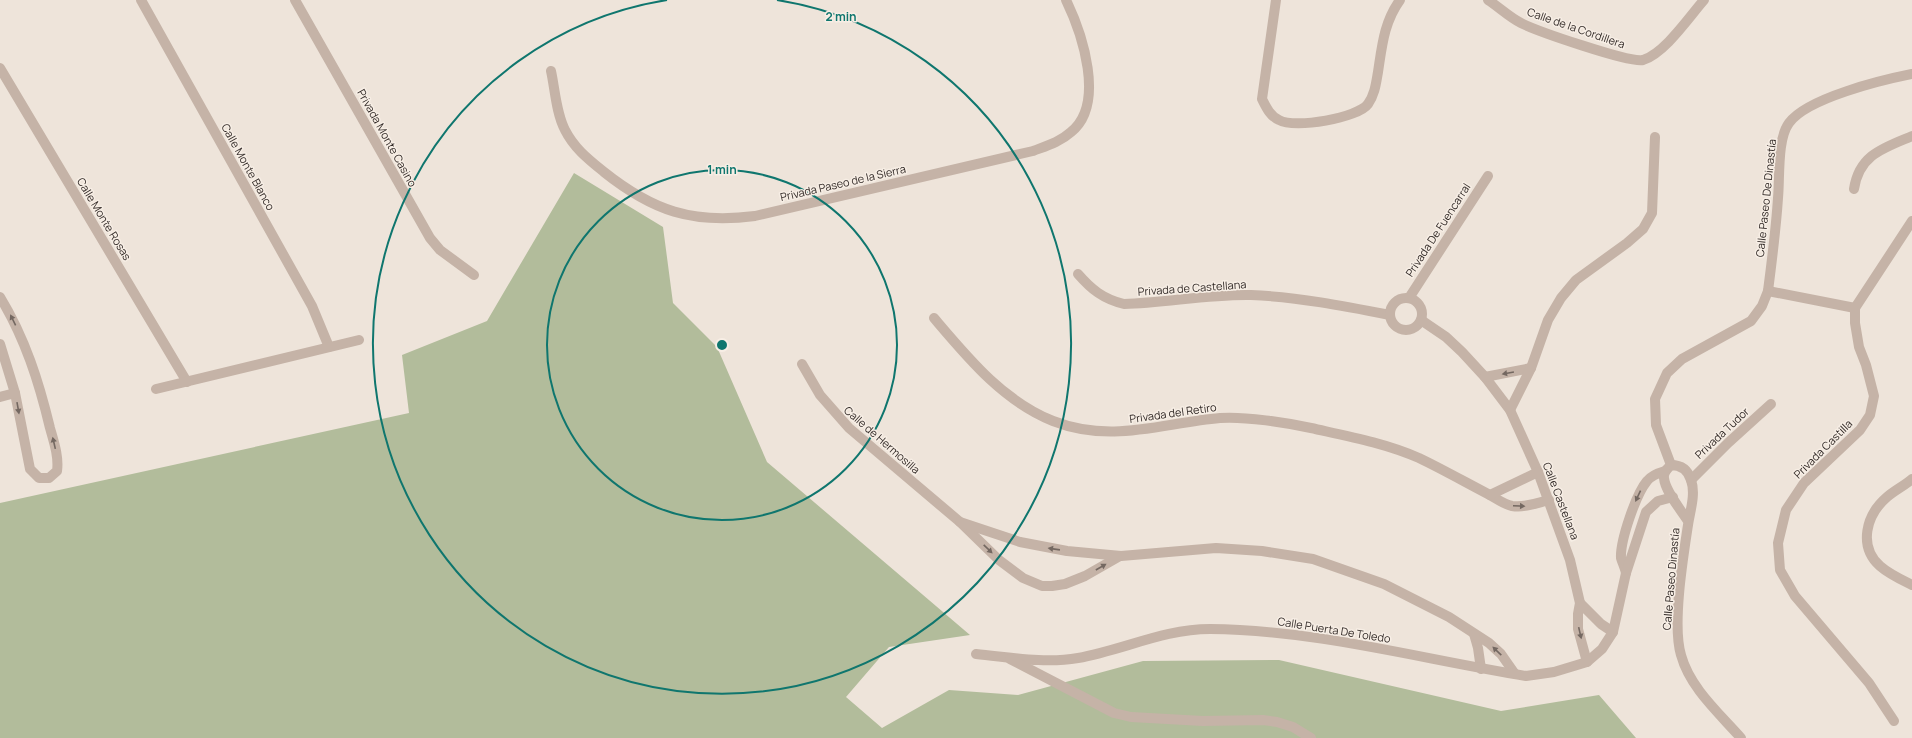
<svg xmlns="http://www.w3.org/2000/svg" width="1912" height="738" viewBox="0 0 1912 738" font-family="Manrope,sans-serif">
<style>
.green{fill:#b2bc9b}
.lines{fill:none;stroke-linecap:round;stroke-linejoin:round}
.street{stroke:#c5b3a7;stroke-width:10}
.oneway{fill:#746861}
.ring{fill:none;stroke:#0f766e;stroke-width:2}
.labels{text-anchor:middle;stroke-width:3;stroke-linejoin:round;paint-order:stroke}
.street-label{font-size:11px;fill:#322a27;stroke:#f7eee5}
.centre{fill:#0f766e;stroke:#f7eee5;stroke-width:2}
.ring-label{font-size:12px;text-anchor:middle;font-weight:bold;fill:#0f766e;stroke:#f7eee5;stroke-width:3;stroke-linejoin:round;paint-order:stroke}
</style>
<rect width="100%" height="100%" fill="#eee4da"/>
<path class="green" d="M 574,173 L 663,227 L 673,303 L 717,347 L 767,462 L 970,635 L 889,647 L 846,697 L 882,728 L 949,690 L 1018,695 L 1143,661 L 1279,660 L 1501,711 L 1599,695 L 1636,738 L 0,738 L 0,503 L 409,413 L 402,355 L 487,321 Z"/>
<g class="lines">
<g class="street">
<path d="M 141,0 L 312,306 L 329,347"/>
<path d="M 295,0 L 430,238 L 440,250 L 474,275"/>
<path d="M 1276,0 L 1262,99 C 1266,107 1270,116 1279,120 C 1295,129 1358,118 1368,104 C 1375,94 1376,83 1378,72 C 1382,46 1384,22 1400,0"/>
<path d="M 1488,0 C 1499,7 1509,17 1521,23 C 1537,31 1629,63 1643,60 C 1665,53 1689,17 1704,0"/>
<path d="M 0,68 L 187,382"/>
<path d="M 551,71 C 555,89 556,113 565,130 C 574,148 588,159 604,172 C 653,211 692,224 755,216 L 1033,151 C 1046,146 1060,142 1071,132 C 1106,104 1082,33 1066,0"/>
<path d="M 1854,189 C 1859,155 1883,148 1912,136"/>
<path d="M 1078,274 C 1091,289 1103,299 1124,304 C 1166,303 1208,294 1251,295 C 1298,297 1344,306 1390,315"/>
<path d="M 1768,291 L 1855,308"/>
<path d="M 0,297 C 25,338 39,382 50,428 C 54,442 59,457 57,471 L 49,478 L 39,478 L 30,469 L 15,393 L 0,344"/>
<circle cx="1406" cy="314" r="16"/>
<path d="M 1409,298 L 1488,176"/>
<path d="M 934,318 C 968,358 1003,401 1053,421 C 1112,444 1162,423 1220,418 C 1244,416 1288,423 1311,428 C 1347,436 1385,443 1419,458 C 1442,469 1465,482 1488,494 C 1496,498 1503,504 1512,506 C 1525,508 1537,503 1549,500"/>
<path d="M 1421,320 L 1446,337 L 1462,352 L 1485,377 L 1510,410 L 1538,472 L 1570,560 L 1580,603 L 1578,614 L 1578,629 L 1587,662"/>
<path d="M 802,364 L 820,395 L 849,428 L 960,522 L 999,560 L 1023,578 L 1042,586 L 1052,586 L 1065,584 L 1085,576 L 1120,556"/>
<path d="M 1485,377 L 1531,368"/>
<path d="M 156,389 L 359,340"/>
<path d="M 0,397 L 15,393"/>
<path d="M 1510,410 L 1531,368 L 1548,320 L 1561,298 L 1576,280 L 1627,243 L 1643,229 L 1652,213 L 1655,137"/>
<path d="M 1671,465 L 1656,425 L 1655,399 L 1667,373 L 1682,359 L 1751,321 L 1762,306 L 1768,291 C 1772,260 1776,229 1778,198 C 1780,177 1777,139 1789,123 C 1807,98 1882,80 1912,74"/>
<path d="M 1912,479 C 1904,486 1895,490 1887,497 C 1866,515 1858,546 1880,566 C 1889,574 1902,580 1912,585"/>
<path d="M 1691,480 L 1728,443 L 1771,404"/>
<path d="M 1490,495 L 1538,472"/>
<path d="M 1688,521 C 1681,510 1665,491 1664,478 C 1663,472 1667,469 1671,465 C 1681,465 1688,470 1691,480 C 1696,494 1690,511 1688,525 C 1683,558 1672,625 1681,655 C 1690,688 1719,713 1741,738"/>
<path d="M 960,522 L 1020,542 L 1067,551 L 1121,556 L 1216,548 L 1262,551 L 1313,559 L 1384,584 L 1449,617 L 1489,643 L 1501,654 L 1515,674"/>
<path d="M 1626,573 C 1625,568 1622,562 1621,558 C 1620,541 1636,494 1647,481 C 1651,476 1658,473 1665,471"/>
<path d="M 1580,603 L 1601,624 L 1613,632"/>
<path d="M 1474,634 L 1478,648 L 1481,669"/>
<path d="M 976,654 C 1009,657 1044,664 1078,658 C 1123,650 1164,629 1210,629 C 1317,630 1421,659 1526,676 L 1554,672 L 1587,662 L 1602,649 L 1613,632 L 1626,573 L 1646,512 L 1658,501 L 1673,497"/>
<path d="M 1010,659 L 1114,713 L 1131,717 L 1203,721 L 1263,720 L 1277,722 L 1293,727 L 1311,738"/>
<path d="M 1894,721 L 1869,683 L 1795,596 L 1780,570 L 1778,543 L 1786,510 L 1804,483 L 1860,430 L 1870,415 L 1874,396 L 1866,365 L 1859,347 L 1855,323 L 1855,308 L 1912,221"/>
</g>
</g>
<defs><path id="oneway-solid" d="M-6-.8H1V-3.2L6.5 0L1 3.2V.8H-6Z"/></defs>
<g class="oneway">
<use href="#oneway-solid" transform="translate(13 320) rotate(-116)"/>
<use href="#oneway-solid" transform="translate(1508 373) rotate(170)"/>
<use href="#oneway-solid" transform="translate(18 408) rotate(80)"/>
<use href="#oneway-solid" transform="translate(54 443) rotate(-103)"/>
<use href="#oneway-solid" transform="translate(1638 496) rotate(115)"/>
<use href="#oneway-solid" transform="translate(1519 506) rotate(2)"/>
<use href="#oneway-solid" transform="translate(988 549) rotate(44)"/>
<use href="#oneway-solid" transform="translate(1054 549) rotate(-172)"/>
<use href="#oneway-solid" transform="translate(1101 567) rotate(-30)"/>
<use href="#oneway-solid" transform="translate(1580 633) rotate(77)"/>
<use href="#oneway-solid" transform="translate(1497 651) rotate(-136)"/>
</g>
<g class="ring">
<circle cx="722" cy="345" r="175"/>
<path d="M777 0A349 349 0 1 1 667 0"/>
</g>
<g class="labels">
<g class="street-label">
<text transform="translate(1576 28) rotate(19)" y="4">Calle de la Cordillera</text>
<text transform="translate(387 138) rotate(61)" y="4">Privada Monte Casino</text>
<text transform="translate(248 167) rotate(61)" y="4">Calle Monte Blanco</text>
<text transform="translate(843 183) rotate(-13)" y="4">Privada Paseo de la Sierra</text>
<text transform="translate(1766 198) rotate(-84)" y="4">Calle Paseo De Dinastía</text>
<text transform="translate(104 219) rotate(59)" y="4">Calle Monte Rosas</text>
<text transform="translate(1438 230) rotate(-57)" y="4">Privada De Fuencarral</text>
<text transform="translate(1192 288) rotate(-4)" y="4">Privada de Castellana</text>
<text transform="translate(1173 413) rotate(-8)" y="4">Privada del Retiro</text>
<text transform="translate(1722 433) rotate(-43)" y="4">Privada Tudor</text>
<text transform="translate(882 440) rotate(41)" y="4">Calle de Hermosilla</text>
<text transform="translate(1823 449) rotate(-45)" y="4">Privada Castilla</text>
<text transform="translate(1561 501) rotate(69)" y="4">Calle Castellana</text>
<text transform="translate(1671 579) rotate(-85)" y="4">Calle Paseo Dinastía</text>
<text transform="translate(1334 630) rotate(9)" y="4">Calle Puerta De Toledo</text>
</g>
</g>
<circle cx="722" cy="345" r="6" class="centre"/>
<g class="ring-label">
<text x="841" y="21">2 min</text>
<text x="722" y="174">1 min</text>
</g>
</svg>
